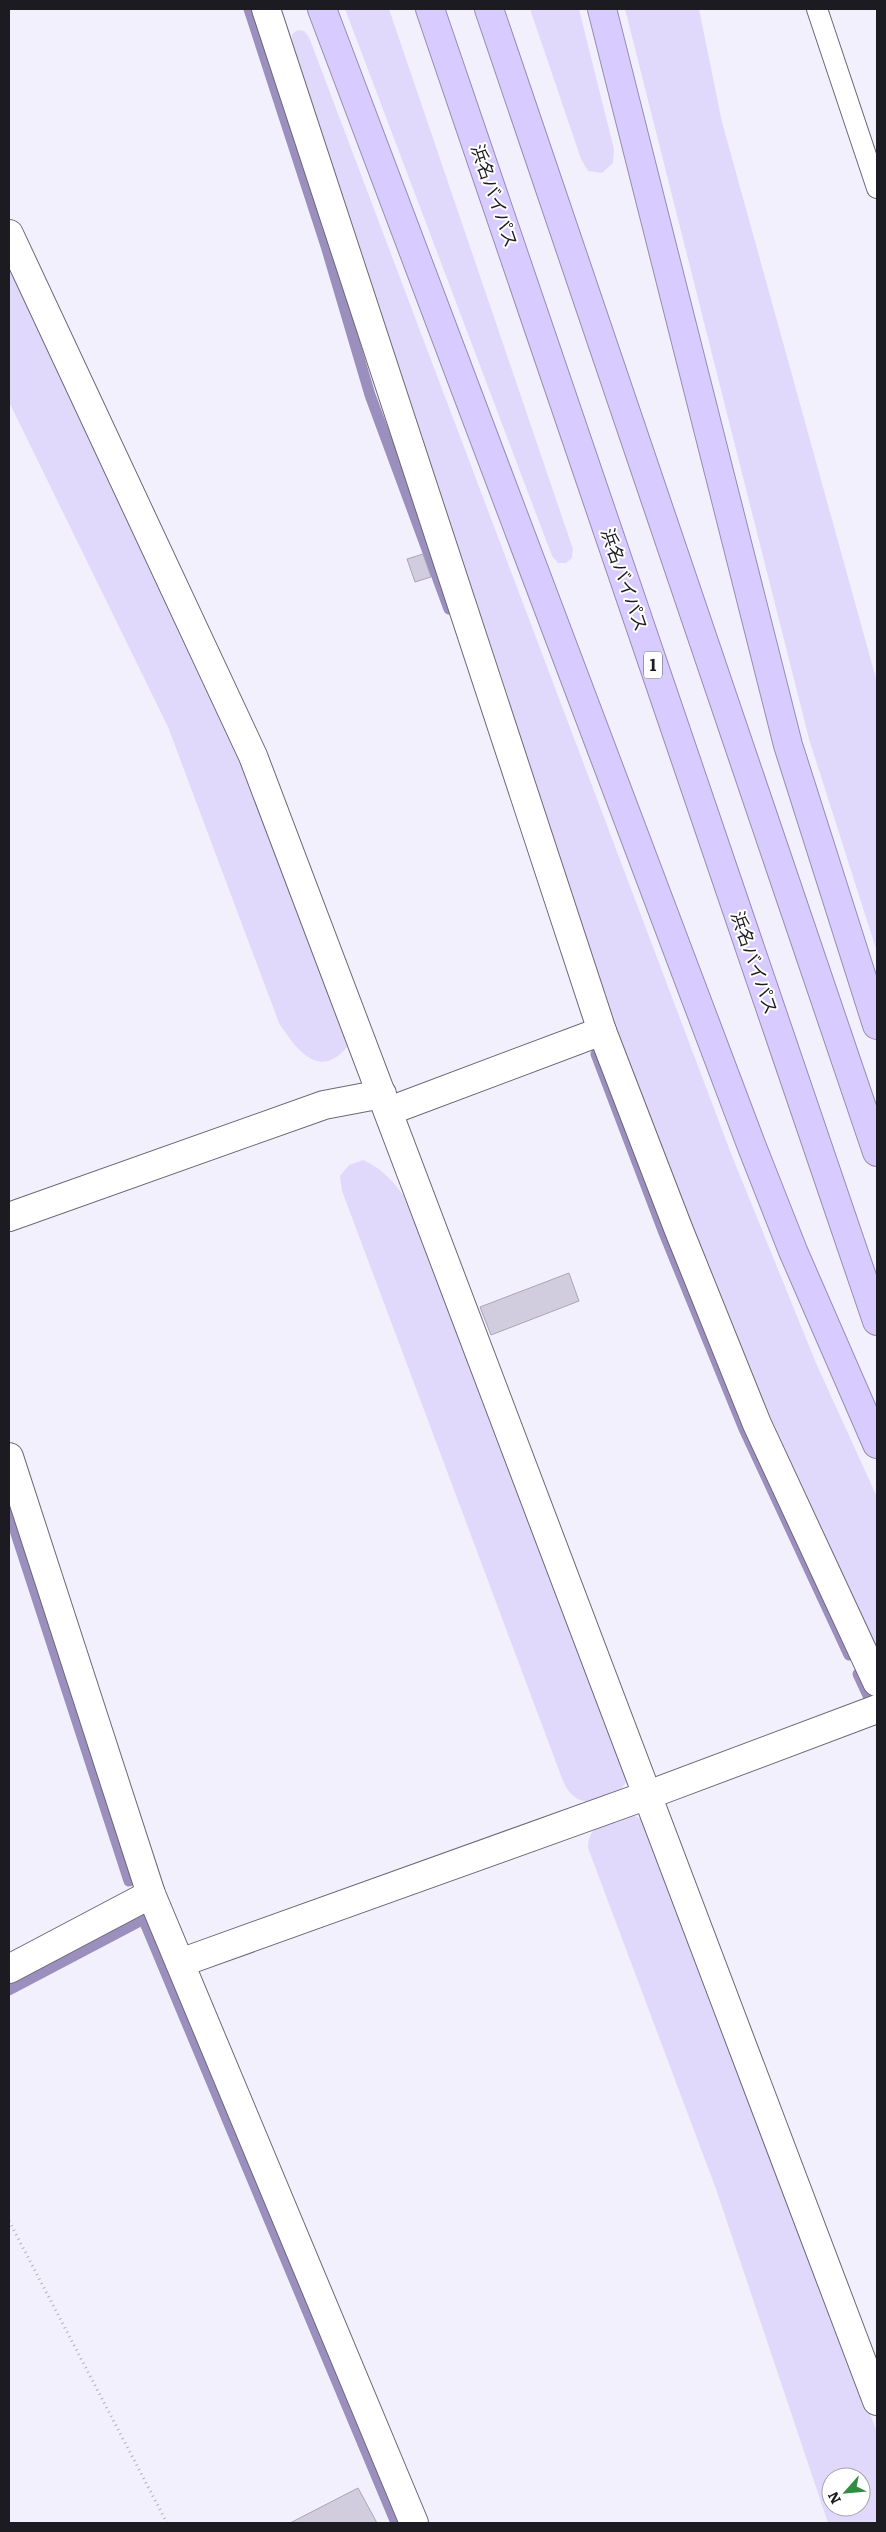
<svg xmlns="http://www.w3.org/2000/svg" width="886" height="2532" viewBox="0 0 886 2532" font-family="Literata,'Noto Sans JP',serif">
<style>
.green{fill:#e1d9fb;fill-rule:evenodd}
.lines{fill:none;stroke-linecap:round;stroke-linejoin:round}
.stream{stroke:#9b8fbe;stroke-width:11}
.building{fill:#d1cdde;stroke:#a9a5b5}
.service-casing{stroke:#6c6877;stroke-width:22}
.minor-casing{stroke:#6c6877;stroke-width:30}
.motorway-casing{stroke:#968db1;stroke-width:30}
.path{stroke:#b2b0bb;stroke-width:3;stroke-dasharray:1 4;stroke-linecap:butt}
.service{stroke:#fff;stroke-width:20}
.minor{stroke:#fff;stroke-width:28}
.motorway{stroke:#d7cbff;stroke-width:28}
.labels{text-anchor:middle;stroke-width:4;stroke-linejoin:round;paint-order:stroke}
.shield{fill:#fff;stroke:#605f64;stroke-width:1}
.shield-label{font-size:16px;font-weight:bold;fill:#1c1b21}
.street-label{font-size:18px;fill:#1c1b21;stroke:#fff}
</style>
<rect width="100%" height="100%" fill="#f3f0fe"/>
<g class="green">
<path d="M 345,9 L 389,9 L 573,549 L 572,558 L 566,563 L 558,563 L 552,556 Z"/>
<path d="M 530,9 L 579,9 L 614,149 L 613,163 L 602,173 L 588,171 L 581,159 Z"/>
<path d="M 625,9 L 699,9 L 722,122 L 877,682 L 877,952 L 809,739 Z"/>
<path d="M 298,30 L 304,31 L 309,37 L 732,1156 L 816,1363 L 877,1497 L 877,1649 L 770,1418 L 690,1223 L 615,1026 L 292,41 L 292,34 Z"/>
<path d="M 9,260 L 243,760 L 346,1032 L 347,1047 C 319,1081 296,1049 279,1023 L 168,727 L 9,402 Z"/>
<path d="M 363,1160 C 383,1169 394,1182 407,1200 L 627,1780 C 622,1790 617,1792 607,1797 C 587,1806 572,1802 563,1781 L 342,1191 L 340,1176 L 349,1165 Z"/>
<path d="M 632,1815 L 642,1819 L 649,1830 L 877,2432 L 877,2523 L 828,2523 L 716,2189 L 588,1848 C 588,1822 611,1822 632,1815 ZM 831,2477 L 861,2477 L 861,2507 L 831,2507 Z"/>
</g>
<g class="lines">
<g class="stream">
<path d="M 249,9 L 326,246 L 370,395 L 449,609"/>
<path d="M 596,1054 L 664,1233 L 744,1429 L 849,1655"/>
<path d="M 9,1512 L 129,1881"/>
<path d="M 858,1674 L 870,1700"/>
<path d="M 145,1923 L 396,2523"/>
<path d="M 9,1990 L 144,1919"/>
</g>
</g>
<g class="building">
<path d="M 423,554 L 431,577 L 415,582 L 407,559 Z"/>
<path d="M 569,1273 L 579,1301 L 491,1335 L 480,1307 Z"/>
<path d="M 358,2488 L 377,2523 L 290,2523 Z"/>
</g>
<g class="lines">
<defs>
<path id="service" d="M 817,9 L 877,188"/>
<g id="minor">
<path d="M 266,9 L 602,1031 L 678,1228 L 757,1424 L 877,1682"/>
<path d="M 9,234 L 253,756 L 877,2401"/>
<path d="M 389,1111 L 602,1031"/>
<path d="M 9,1217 L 324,1105 L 382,1094"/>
<path d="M 9,1457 L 151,1894 L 414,2523"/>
<path d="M 180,1963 L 648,1795 L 877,1709"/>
<path d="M 9,1969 L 151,1894"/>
</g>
<g id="motorway">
<path d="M 322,9 L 752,1147 L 793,1251 L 877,1444"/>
<path d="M 430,9 L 877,1321"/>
<path d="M 489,9 L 877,1152"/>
<path d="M 602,9 L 788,745 L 877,1025"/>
</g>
</defs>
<use href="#service" class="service-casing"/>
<use href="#minor" class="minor-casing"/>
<use href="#motorway" class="motorway-casing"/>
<path class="path" d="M 9,2221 L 167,2523"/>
<use href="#service" class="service"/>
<use href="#minor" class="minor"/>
<use href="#motorway" class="motorway"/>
</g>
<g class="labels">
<rect class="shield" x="644" y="651.5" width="18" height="27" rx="4"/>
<g class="shield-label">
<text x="653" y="671">1</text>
</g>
<g class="street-label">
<text transform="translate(494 196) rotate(71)" y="6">浜名バイパス</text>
<text transform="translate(624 580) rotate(71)" y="6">浜名バイパス</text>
<text transform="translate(754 963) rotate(71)" y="6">浜名バイパス</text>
</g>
</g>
<rect width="886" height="2532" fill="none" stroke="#1c1b21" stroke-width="20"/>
<g transform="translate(846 2492) rotate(243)"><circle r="24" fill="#ffffff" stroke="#a4a4a6"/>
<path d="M0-4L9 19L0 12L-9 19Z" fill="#2f8d3f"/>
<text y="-8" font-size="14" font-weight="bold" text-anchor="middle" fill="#1c1b21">N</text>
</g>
</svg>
